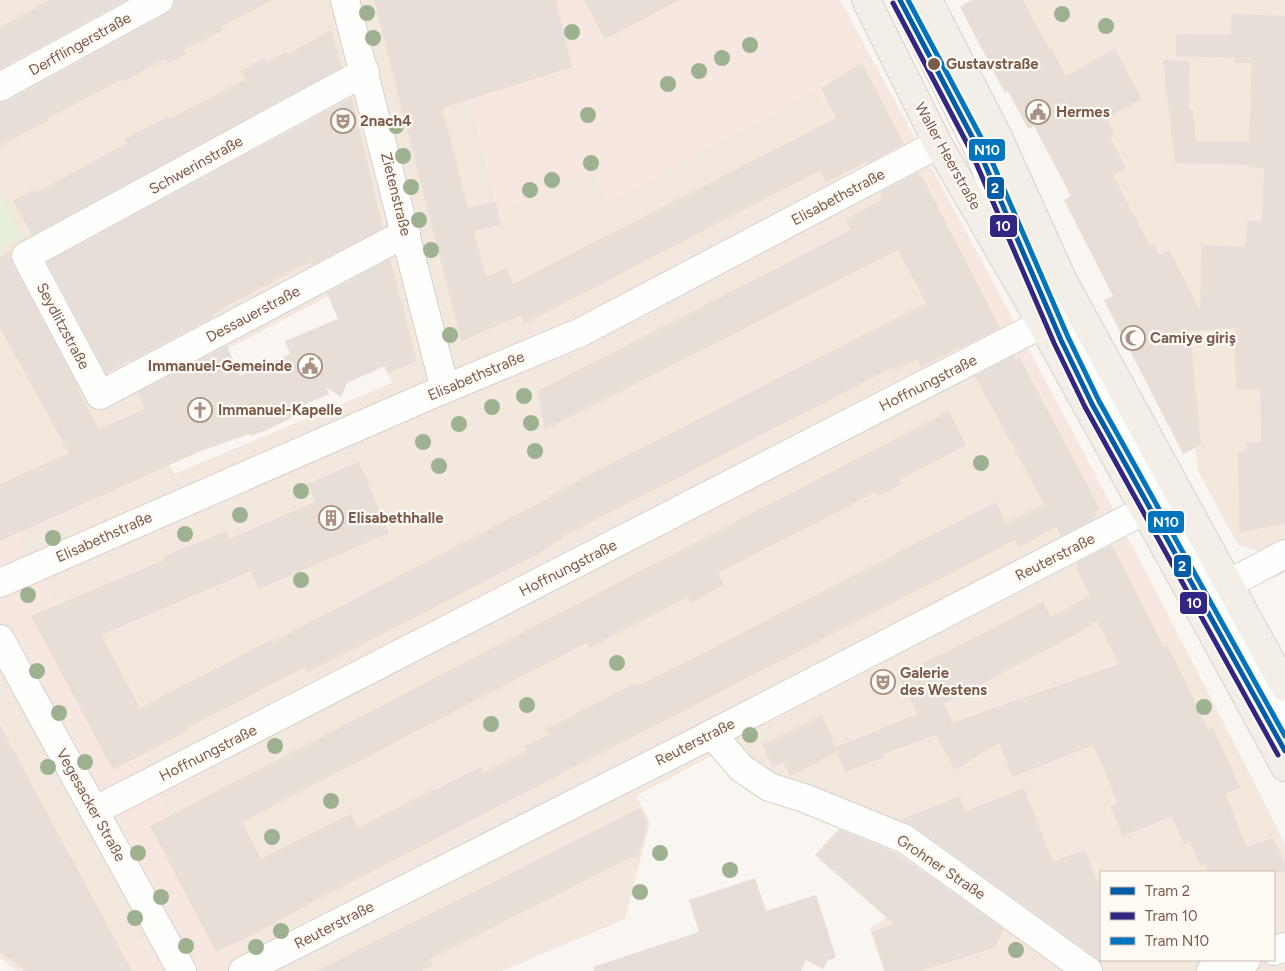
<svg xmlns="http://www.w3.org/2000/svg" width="1285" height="971" viewBox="0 0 1285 971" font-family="Figtree,sans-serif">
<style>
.residential{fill:#f2e8de;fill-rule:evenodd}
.commercial{fill:#f6e8e1}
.green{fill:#e7f0db}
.building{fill:#e6ded7;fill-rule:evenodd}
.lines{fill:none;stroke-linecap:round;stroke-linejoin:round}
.minor-casing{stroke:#d7d1cb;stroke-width:30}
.major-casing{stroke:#dad1cc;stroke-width:30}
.minor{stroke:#fefefd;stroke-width:28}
.major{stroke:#f3eee8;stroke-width:28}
.tram-1-casing{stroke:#fffaf3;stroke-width:9}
.tram-2-casing{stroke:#fffaf3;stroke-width:9}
.tram-3-casing{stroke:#fffaf3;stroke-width:9}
.tram-1{stroke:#005ca9;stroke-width:5}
.tram-2{stroke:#312783;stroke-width:5}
.tram-3{stroke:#0075bf;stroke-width:5}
.tree{fill:#9eb190}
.stop-dot{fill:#7a5c4d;stroke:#fffaf3;stroke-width:2}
.labels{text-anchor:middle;stroke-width:4.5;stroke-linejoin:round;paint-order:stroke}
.street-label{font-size:15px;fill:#7a5c4d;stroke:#fffaf3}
.stop-label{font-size:15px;font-weight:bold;fill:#7a5c4d;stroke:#fffaf3;text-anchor:start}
.poi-label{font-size:15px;font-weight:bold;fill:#7a5c4d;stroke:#fffaf3;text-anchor:start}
.line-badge{stroke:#fffaf3;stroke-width:2}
.badge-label{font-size:14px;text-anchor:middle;font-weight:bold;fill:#fff}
</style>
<rect width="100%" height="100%" fill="#f9f5f0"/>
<g class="residential">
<path d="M 0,0 L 445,0 L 499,212 L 592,167 L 609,202 L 815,90 L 865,169 L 882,200 L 1000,418 L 1121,657 L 1180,638 L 1253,780 L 1285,844 L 1285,971 L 884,971 L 870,929 L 886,917 L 930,865 L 715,754 L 636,796 L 650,823 L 625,919 L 502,971 L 254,971 L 0,503 ZM 350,285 L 392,383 L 174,474 L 139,395 ZM 1101,872 L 1274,872 L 1274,960 L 1101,960 Z"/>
<path d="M 1007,0 L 1285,0 L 1285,573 L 1273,578 L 1256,550 L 1238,545 L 1198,471 L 1189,385 Z"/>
<path d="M 0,658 L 151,932 L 102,971 L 17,971 L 0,958 Z"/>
</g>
<g class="commercial">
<path d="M 445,0 L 840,0 L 969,237 L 1094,472 L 1180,638 L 1121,657 L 1000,418 L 882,200 L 865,169 L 815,90 L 609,203 L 592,167 L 499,212 Z"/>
<path d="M 0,503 L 106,699 L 254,971 L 102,971 L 151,932 L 0,658 Z"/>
</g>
<path class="green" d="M 0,196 L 21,237 L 0,248 Z"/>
<g class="building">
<path d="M 50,0 L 126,0 L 0,69 L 0,27 Z"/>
<path d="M 175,0 L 272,0 L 221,27 L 223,30 L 184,50 L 186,54 L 168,63 L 165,59 L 123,82 L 122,79 L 48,118 L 49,120 L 0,146 L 0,103 L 8,101 L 166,14 L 173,8 Z"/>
<path d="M 374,0 L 556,0 L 572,67 L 442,108 L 468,208 L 496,202 L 501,225 L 474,231 L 486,277 L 506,268 L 513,284 L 836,118 L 821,88 L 862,63 L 904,144 L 867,164 L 866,162 L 826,182 L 820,170 L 524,324 L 522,315 L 461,341 Z"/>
<path d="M 584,0 L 680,0 L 605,39 Z"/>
<path d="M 972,0 L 1023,0 L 1049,49 L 1051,48 L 1066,76 L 1115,49 L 1142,99 L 1106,118 L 1115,134 L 1110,137 L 1126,168 L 1113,175 L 1150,246 L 1154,245 L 1159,255 L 1169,250 L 1200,310 L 1202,245 L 1246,247 L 1247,221 L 1262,221 L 1264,168 L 1248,167 L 1248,165 L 1175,163 L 1163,60 L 1190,61 L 1189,110 L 1193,110 L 1196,141 L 1249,142 L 1252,63 L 1234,63 L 1234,58 L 1176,56 L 1176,34 L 1231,35 L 1232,14 L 1285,16 L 1285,524 L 1239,532 L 1238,452 L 1246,451 L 1246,442 L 1261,442 L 1260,390 L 1236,390 L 1235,328 L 1190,331 L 1201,445 L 1183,454 L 1104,300 L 1113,296 L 1064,200 L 1071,196 L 1034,126 L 1028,129 L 1008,91 L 1005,93 L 960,7 Z"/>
<path d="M 331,30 L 342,67 L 32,235 L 13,201 L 33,190 L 35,193 L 128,143 L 125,139 L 169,116 L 170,119 L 245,79 L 240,71 L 264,58 L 267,63 L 286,52 L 288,54 Z"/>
<path d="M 351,98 L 352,98 L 383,228 L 312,265 L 310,262 L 223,308 L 213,315 L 214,317 L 106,373 L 47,262 Z"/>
<path d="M 918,172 L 920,177 L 922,176 L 1000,328 L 961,348 L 960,347 L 921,367 L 917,359 L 896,370 L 894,367 L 562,537 L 562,539 L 550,545 L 551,547 L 307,673 L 304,668 L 264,688 L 187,728 L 189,730 L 113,770 L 31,616 L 164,560 L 163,557 L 226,531 L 229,539 L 315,502 L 308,484 L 359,462 L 389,533 L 259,589 L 251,571 L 101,635 L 140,708 L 246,653 L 271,640 L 272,642 L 551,497 L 550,495 L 926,303 L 898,250 L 545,430 L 538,391 L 851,230 L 846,219 L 882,200 L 879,193 Z"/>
<path d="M 12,250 L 10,256 L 12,263 L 79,388 L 77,389 L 99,429 L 145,409 L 138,392 L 227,346 L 240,376 L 290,354 L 285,341 L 338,319 L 327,293 L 390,259 L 417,361 L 388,373 L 385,366 L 347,383 L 341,397 L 326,387 L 329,394 L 306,404 L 306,411 L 263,432 L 263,431 L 251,436 L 249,434 L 201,451 L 0,541 L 0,484 L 69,453 L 0,328 L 0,257 Z"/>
<path d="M 1014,356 L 1016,360 L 1020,358 L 1100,509 L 1094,512 L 1097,517 L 1061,536 L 1056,527 L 1019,547 L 1013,537 L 1015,540 L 324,896 L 303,907 L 303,908 L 234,944 L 234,943 L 216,952 L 150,826 L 949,411 L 966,445 L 899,480 L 902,484 L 878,496 L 876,492 L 718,573 L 724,585 L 691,603 L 688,597 L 589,648 L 586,643 L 242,822 L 261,859 L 351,814 L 358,828 L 434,789 L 435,790 L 481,767 L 484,772 L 526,751 L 524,747 L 549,734 L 546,729 L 636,683 L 638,686 L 682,664 L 996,502 L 1006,523 L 1044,504 L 975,376 Z"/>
<path d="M 1112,545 L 1164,647 L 1168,646 L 1208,729 L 1213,727 L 1240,788 L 1225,794 L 1247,847 L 1273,838 L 1285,862 L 1285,872 L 1208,872 L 1205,864 L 1200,866 L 1190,842 L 1184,844 L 1172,816 L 1123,836 L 1110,806 L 1118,803 L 1093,745 L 1013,777 L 999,743 L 955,770 L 936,735 L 883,754 L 885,757 L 845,772 L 835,747 L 880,730 L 880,729 L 918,714 L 898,676 L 940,654 L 941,655 L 1043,602 L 1051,617 L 1090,596 L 1076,568 L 1078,567 L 1076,563 ZM 1097,621 L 1119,664 L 952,723 L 944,704 L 1087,628 Z"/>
<path d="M 822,715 L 837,752 L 790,776 L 783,762 L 773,767 L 762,745 Z"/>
<path d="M 0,725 L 48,815 L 132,971 L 26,971 L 0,952 Z"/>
<path d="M 1024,788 L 1053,862 L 1085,850 L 1101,891 L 1101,963 L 1097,958 L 914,826 L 900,820 L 960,796 L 966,811 Z"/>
<path d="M 640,808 L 648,823 L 638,857 L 632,857 L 430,959 L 433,965 L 421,971 L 317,971 Z"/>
<path d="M 839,829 L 897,853 L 1004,930 L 994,948 L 919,971 L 885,971 L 872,932 L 894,924 L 815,855 Z"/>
<path d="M 755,878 L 766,911 L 816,895 L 836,957 L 827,961 L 823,969 L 806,960 L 801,971 L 594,971 L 593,967 L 699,932 L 689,900 Z"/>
</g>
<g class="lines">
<defs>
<g id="minor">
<path d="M 345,0 L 445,389"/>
<path d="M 904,0 L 977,146 L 1002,210 L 1019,246 L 1143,470 L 1171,521 L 1285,723"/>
<path d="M 365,72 L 26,256 L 100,395 L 406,233"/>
<path d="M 0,87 L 159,0"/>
<path d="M 0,583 L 428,396 L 581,332 L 938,144"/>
<path d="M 1228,584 L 1285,554"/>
<path d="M 0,639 L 182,971"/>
<path d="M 712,734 L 741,768 L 769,787 L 804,798 L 905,839 L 1088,971"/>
<path d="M 94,811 L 1042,324"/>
<path d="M 1274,951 L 1285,947"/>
<path d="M 243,971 L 712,734 L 1145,510"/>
<path d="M 1211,971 L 1246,960"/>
</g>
<g id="major">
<path d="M 866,0 L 938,144 L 1042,324 L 1208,625 L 1285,767"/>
<path d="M 928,0 L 997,135 L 1063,281 L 1285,687"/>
</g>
</defs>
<use href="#minor" class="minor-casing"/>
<use href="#major" class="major-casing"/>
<use href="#minor" class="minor"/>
<use href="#major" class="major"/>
<defs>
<path id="tram-1" d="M 900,0 L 977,146 L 1061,340 L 1092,404 L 1285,751"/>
<path id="tram-2" d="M 893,3 L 970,149 L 1054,343 L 1085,407 L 1278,755"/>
<path id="tram-3" d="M 908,0 L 984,143 L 1068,337 L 1099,401 L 1285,736"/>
</defs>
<use href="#tram-1" class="tram-1-casing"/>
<use href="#tram-2" class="tram-2-casing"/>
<use href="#tram-3" class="tram-3-casing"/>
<use href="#tram-1" class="tram-1"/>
<use href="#tram-2" class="tram-2"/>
<use href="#tram-3" class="tram-3"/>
</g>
<g class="tree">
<circle cx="367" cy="13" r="8"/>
<circle cx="1062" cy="14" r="8"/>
<circle cx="1106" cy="26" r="8"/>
<circle cx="572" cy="32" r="8"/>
<circle cx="373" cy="38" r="8"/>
<circle cx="750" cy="45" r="8"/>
<circle cx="722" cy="58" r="8"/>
<circle cx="699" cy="71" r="8"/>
<circle cx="668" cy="84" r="8"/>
<circle cx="588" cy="115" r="8"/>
<circle cx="396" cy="126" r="8"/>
<circle cx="403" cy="156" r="8"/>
<circle cx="591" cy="163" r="8"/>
<circle cx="552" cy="180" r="8"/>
<circle cx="411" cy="187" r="8"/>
<circle cx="530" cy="190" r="8"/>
<circle cx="419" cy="220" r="8"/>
<circle cx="431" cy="250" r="8"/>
<circle cx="450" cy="335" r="8"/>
<circle cx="524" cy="396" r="8"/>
<circle cx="492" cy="407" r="8"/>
<circle cx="531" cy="423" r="8"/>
<circle cx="459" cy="424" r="8"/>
<circle cx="423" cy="442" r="8"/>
<circle cx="535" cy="451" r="8"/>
<circle cx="981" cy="463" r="8"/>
<circle cx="439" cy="466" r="8"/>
<circle cx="301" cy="491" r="8"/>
<circle cx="240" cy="515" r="8"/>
<circle cx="185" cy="534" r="8"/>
<circle cx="53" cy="538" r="8"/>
<circle cx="301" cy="580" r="8"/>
<circle cx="28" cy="595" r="8"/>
<circle cx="617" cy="663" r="8"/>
<circle cx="37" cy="671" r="8"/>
<circle cx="527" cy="705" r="8"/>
<circle cx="1204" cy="707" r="8"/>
<circle cx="59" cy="713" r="8"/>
<circle cx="491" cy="724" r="8"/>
<circle cx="750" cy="735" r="8"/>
<circle cx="275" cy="746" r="8"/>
<circle cx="85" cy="762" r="8"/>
<circle cx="48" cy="767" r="8"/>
<circle cx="331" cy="801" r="8"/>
<circle cx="272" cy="837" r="8"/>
<circle cx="138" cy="853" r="8"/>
<circle cx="660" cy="853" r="8"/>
<circle cx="730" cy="870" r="8"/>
<circle cx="640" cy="892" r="8"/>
<circle cx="161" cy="897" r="8"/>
<circle cx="135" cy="918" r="8"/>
<circle cx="281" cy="931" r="8"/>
<circle cx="186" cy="946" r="8"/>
<circle cx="256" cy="947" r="8"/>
<circle cx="1016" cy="950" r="8"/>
</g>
<defs>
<symbol id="civic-ring" viewBox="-11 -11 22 22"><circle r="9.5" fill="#fffaf3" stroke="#a69286" stroke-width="1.5"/><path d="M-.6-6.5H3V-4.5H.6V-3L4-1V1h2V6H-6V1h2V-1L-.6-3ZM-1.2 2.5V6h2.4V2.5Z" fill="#a69286"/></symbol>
<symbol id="theatre-ring" viewBox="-11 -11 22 22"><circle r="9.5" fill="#fffaf3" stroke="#a69286" stroke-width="1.5"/><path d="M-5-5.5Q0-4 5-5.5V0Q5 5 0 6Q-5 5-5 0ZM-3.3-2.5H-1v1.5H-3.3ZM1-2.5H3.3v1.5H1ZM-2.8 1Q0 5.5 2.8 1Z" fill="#a69286"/></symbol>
<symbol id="mosque-ring" viewBox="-11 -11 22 22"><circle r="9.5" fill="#fffaf3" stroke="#a69286" stroke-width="1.5"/><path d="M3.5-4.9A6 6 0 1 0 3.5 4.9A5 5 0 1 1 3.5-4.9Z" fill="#a69286"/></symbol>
<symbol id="church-ring" viewBox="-11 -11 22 22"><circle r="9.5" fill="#fffaf3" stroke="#a69286" stroke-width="1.5"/><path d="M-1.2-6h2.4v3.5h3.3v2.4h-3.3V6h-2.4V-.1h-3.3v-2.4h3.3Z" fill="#a69286"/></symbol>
<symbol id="building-ring" viewBox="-11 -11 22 22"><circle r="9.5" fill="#fffaf3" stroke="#a69286" stroke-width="1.5"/><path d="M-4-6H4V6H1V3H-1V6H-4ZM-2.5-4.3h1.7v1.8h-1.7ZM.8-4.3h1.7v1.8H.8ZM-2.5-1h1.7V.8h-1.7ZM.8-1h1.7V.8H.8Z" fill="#a69286"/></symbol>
</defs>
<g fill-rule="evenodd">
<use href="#civic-ring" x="1024" y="98" width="28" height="28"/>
<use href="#theatre-ring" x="329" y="107" width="28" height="28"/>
<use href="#mosque-ring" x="1119" y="324" width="28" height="28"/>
<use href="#civic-ring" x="296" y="352" width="28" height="28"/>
<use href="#church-ring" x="186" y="396" width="28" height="28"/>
<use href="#building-ring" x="317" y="504" width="28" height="28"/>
<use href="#theatre-ring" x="869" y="668" width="28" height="28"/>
</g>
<circle class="stop-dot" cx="934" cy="64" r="7"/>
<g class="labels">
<g class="street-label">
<text transform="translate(80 44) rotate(-29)" y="5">Derfflingerstraße</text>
<text transform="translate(948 156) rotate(61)" y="5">Waller Heerstraße</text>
<text transform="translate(196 165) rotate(-29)" y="5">Schwerinstraße</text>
<text transform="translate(396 194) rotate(76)" y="5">Zietenstraße</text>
<text transform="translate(838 197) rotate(-28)" y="5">Elisabethstraße</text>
<text transform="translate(253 314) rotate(-28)" y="5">Dessauerstraße</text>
<text transform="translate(63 326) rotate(62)" y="5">Seydlitzstraße</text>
<text transform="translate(476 376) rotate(-23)" y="5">Elisabethstraße</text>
<text transform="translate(928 383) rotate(-27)" y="5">Hoffnungstraße</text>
<text transform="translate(104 537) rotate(-24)" y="5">Elisabethstraße</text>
<text transform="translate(1055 557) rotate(-27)" y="5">Reuterstraße</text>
<text transform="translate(568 568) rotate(-27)" y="5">Hoffnungstraße</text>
<text transform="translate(695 742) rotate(-27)" y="5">Reuterstraße</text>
<text transform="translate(208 753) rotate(-27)" y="5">Hoffnungstraße</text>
<text transform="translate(91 805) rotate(61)" y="5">Vegesacker Straße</text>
<text transform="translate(941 867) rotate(34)" y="5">Grohner Straße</text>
<text transform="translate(334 925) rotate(-27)" y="5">Reuterstraße</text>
</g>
<g class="stop-label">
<text x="946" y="69">Gustavstraße</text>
</g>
<g class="poi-label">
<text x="1056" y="117">Hermes</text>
<text x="360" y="126">2nach4</text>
<text x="1150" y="343">Camiye giriş</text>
<text x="292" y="371" text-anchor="end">Immanuel-Gemeinde</text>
<text x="218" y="415">Immanuel-Kapelle</text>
<text x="348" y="523">Elisabethhalle</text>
<text x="900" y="678">Galerie<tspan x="900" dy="17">des Westens</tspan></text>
</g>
</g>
<g class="line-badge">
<rect x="968" y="138" width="38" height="24" rx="5" fill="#0075bf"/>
<rect x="986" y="176" width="19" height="24" rx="5" fill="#005ca9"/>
<rect x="989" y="214" width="29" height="24" rx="5" fill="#312783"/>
<rect x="1147" y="510" width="38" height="24" rx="5" fill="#0075bf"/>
<rect x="1173" y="554" width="19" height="24" rx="5" fill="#005ca9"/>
<rect x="1179" y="591" width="29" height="24" rx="5" fill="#312783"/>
</g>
<g class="badge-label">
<text x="987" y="155">N10</text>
<text x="995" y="193">2</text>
<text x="1003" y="231">10</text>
<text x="1166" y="527">N10</text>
<text x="1182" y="571">2</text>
<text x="1194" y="608">10</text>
</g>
<rect x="1100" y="871" width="175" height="90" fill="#fffaf3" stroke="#cabbb1"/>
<rect x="1110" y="887" width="25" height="8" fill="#005ca9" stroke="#cabbb1"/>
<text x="1145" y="896" font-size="15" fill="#7a5c4d">Tram 2</text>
<rect x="1110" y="912" width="25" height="8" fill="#312783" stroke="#cabbb1"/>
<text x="1145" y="921" font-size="15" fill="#7a5c4d">Tram 10</text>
<rect x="1110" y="937" width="25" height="8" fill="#0075bf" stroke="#cabbb1"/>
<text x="1145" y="946" font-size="15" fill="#7a5c4d">Tram N10</text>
</svg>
